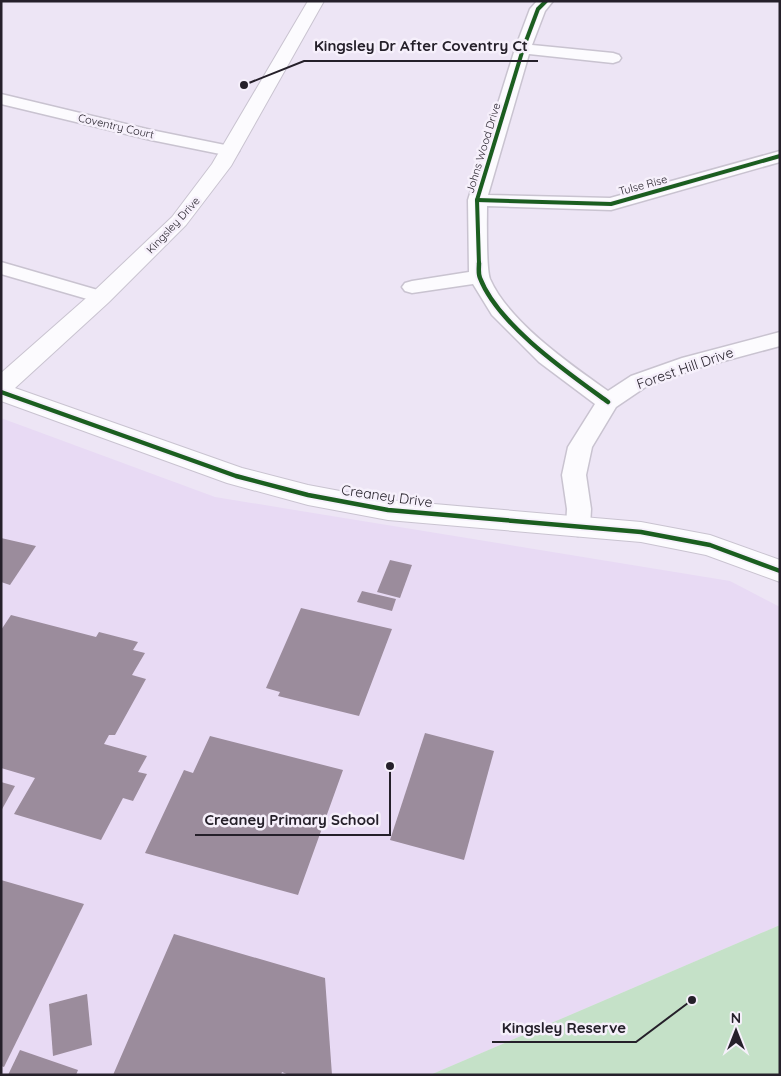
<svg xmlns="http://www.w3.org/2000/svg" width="781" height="1076" viewBox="0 0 781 1076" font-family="Quicksand,sans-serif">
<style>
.built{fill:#e8daf4}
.green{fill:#c5e1c8}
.building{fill:#9b8c9c}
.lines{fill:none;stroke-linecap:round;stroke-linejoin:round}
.street-casing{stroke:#c9c3d0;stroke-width:3}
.secondary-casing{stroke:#c9c3d0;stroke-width:2}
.street{fill:#fcfbfe;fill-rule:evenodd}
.secondary{fill:#fcfbfe;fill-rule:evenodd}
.cycleway-far1-casing{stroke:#f6f0fb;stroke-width:5.5}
.cycleway-casing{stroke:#f6f0fb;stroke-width:8}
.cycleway-far1{stroke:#1b5e20;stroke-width:4}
.cycleway{stroke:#1b5e20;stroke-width:4.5}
.labels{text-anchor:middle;stroke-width:5;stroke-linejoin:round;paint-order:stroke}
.far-street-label{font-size:11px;fill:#25202a;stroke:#f6f0fb}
.street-label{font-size:14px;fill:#25202a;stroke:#f6f0fb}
.leader{fill:none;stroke:#25202a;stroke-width:2}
.callout-dot{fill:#25202a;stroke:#f6f0fb;stroke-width:2}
.callout-label{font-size:15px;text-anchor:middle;font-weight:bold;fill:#25202a;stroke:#f6f0fb;stroke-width:5;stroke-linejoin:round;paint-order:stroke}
</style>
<rect width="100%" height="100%" fill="#ede5f5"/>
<path class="built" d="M 1,418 L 215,497 L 730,581 L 780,607 L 780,925 L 430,1075 L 1,1075 Z"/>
<path class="green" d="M 780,925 L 780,1075 L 430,1075 Z"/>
<g class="building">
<path d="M 1,538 L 36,546 L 10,585 L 1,582 Z"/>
<path d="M 390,560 L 412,565 L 400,598 L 377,592 Z"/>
<path d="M 362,591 L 396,599 L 392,611 L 357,602 Z"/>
<path d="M 301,608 L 392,629 L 359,716 L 278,696 L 280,692 L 266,688 Z"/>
<path d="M 11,615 L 96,637 L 99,632 L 138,642 L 133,650 L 145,653 L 132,675 L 146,679 L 115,735 L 109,735 L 104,744 L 147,756 L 138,772 L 147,774 L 133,801 L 123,798 L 101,840 L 14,814 L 35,778 L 1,768 L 1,630 Z"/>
<path d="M 425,733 L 494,751 L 464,860 L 390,840 Z"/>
<path d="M 210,736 L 343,770 L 298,895 L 145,853 L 184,770 L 193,773 Z"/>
<path d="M 1,782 L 15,786 L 1,811 Z"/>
<path d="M 1,880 L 84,904 L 4,1067 L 1,1066 Z"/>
<path d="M 174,934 L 325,978 L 332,1075 L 289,1075 L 282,1072 L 281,1075 L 113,1075 Z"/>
<path d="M 87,994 L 92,1045 L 53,1056 L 49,1004 Z"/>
<path d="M 20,1050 L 78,1070 L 76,1075 L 8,1075 Z"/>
</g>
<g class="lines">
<defs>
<g id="street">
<path d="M 537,1 L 553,1 L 545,11 L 532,45 L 613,53 L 619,55 L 621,58 L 619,61 L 613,63 L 529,54 L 488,195 L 610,198 L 780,151 L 780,162 L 611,210 L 487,206 C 487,220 486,269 490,279 C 509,322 570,364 608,391 L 631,376 L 682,358 L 780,332 L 780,346 L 698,368 L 647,386 L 616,407 L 592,447 L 586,475 L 591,509 L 590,527 L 587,533 L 578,536 L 569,533 L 566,527 L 567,509 L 562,475 L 568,447 L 595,404 L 539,362 L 492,315 L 473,284 L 412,293 L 405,291 L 402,287 L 405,283 L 412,281 L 469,272 L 468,200 L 515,49 L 530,9 Z"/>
<path d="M 1,94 L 151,130 L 230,146 L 236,147 L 239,151 L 236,155 L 230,156 L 151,140 L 1,104 Z"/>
<path d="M 1,262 L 108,293 L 111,297 L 108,301 L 101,303 L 1,274 Z"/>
</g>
<path id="secondary" d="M 308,1 L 324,1 L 231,166 L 186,225 L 109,302 L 15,388 L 242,468 L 308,485 L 388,500 L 641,522 L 710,535 L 780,560 L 780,582 L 706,555 L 641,542 L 388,520 L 308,505 L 227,483 L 1,401 L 1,373 L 93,292 L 172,217 L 212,164 Z"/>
</defs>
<use href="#street" class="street-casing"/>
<use href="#secondary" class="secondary-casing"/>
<use href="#street" class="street"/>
<use href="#secondary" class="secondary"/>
<defs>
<g id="cycleway-far1">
<path d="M 477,200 L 611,204 L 780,156"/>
<path d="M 479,264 L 477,200 L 523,49 L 538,9 L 546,1"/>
</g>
<g id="cycleway">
<path d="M 479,263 C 479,268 478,274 480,278 C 498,325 568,373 608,402"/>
<path d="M 1,392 L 236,476 L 308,495 L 388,510 L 641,532 L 710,545 L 780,571"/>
</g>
</defs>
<use href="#cycleway-far1" class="cycleway-far1-casing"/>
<use href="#cycleway" class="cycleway-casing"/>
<use href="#cycleway-far1" class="cycleway-far1"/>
<use href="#cycleway" class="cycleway"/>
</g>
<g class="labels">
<g class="far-street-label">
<text transform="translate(116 126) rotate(13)" y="4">Coventry Court</text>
<text transform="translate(483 148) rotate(-73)" y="4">Johns Wood Drive</text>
<text transform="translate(643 185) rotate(-15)" y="4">Tulse Rise</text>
<text transform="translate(173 225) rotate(-47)" y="4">Kingsley Drive</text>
</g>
<g class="street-label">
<text transform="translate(685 368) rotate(-19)" y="5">Forest Hill Drive</text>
<text transform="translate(387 496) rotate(8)" y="5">Creaney Drive</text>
</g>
</g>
<path class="leader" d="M244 85L304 61H538M390 766L390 835H195M692 1000L636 1042H492"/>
<g class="callout-dot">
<circle cx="244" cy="85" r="5"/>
<circle cx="390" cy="766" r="5"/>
<circle cx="692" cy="1000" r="5"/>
</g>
<g class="callout-label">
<text x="421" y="51">Kingsley Dr After Coventry Ct</text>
<text x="292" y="825">Creaney Primary School</text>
<text x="564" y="1033">Kingsley Reserve</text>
</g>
<rect width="781" height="1076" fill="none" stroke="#25202a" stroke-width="5"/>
<g transform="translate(736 1031)" stroke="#f6f0fb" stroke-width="4" paint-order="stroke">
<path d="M0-4L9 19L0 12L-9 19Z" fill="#25202a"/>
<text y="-8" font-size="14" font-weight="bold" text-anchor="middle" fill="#25202a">N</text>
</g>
</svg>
